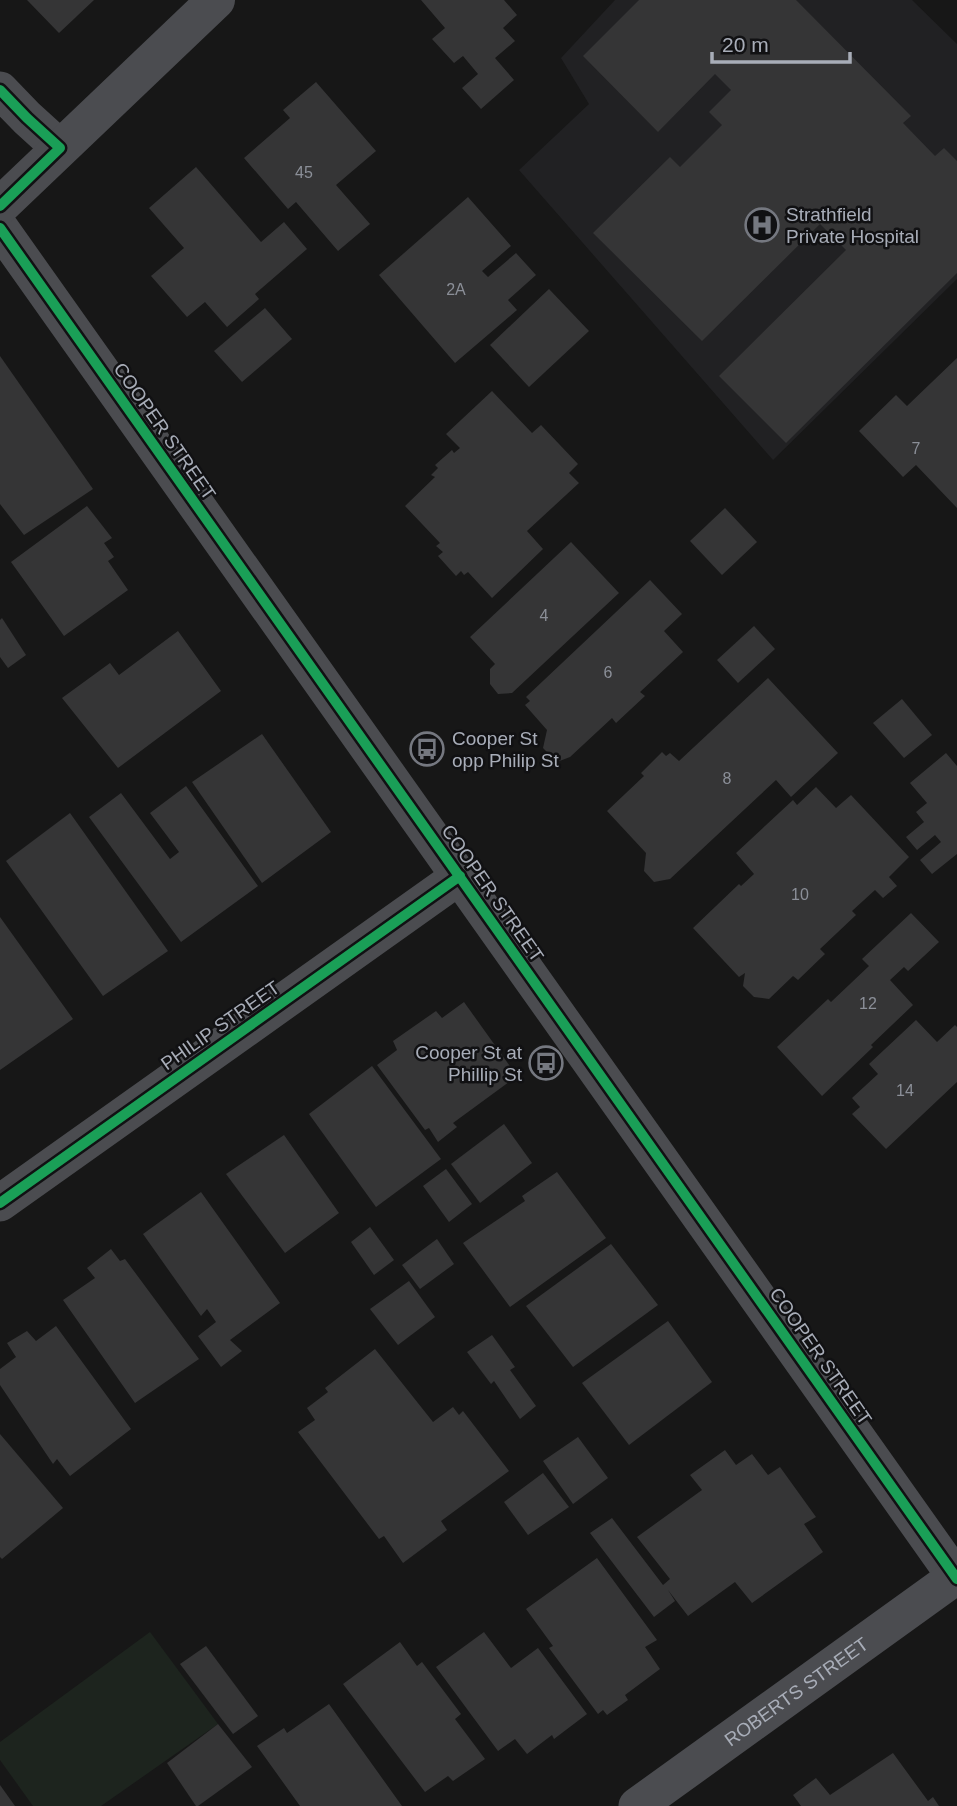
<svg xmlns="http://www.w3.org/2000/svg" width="957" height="1806" viewBox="0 0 957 1806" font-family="Helvetica,sans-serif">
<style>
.built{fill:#212123}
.green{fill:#1d241e}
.building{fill:#353536}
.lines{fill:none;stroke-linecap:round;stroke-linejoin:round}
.minor{stroke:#4b4c50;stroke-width:37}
.tertiary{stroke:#4b4c50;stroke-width:38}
.cycleway-casing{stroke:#111113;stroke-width:15}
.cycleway{stroke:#1a9f57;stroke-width:10}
.labels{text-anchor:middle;stroke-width:5;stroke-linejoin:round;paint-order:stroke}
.number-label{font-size:16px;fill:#8b8f98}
.poi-label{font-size:19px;fill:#a8adb8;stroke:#111113;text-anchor:start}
.street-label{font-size:19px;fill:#a8adb8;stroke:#111113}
</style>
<rect width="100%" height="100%" fill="#171717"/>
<path class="built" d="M 615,0 L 912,0 L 957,44 L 957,279 L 773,460 L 519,170 L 589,104 L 561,58 Z"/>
<path class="green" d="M 150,1632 L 218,1724 L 101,1806 L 33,1806 L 0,1760 L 0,1742 Z"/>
<g class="building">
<path d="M 27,0 L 94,0 L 59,33 Z"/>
<path d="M 421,0 L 504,0 L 517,15 L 503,28 L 515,41 L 495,58 L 514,80 L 481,109 L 462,88 L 478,74 L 463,56 L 454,63 L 432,39 L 445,28 Z"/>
<path d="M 639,0 L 796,0 L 911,116 L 903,123 L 935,156 L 944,148 L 957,161 L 957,273 L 786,443 L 719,376 L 846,250 L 820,224 L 702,341 L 593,233 L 670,157 L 680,167 L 722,125 L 709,112 L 731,90 L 715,74 L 658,132 L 583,56 Z"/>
<path d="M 316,82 L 376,151 L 336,185 L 370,224 L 338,251 L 296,202 L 288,209 L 244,158 L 290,118 L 283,110 Z"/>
<path d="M 196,167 L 261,242 L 284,222 L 307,249 L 255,294 L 259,299 L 227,327 L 205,302 L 187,317 L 151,276 L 184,248 L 149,208 Z"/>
<path d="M 468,197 L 511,246 L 482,271 L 488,277 L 516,253 L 536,275 L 508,300 L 517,310 L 455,363 L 379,275 Z"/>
<path d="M 549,289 L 589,331 L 529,387 L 490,345 Z"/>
<path d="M 265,308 L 292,339 L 242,382 L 214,351 Z"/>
<path d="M 0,356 L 93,489 L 24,535 L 0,504 Z"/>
<path d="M 957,358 L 957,508 L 916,465 L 903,477 L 859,431 L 896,395 L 907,406 Z"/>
<path d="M 492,391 L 532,433 L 541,425 L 578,464 L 569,473 L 579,483 L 527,531 L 543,549 L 492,598 L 468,572 L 464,575 L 461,571 L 456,576 L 438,556 L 443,552 L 436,546 L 440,543 L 405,506 L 435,477 L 431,475 L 438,468 L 435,465 L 452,450 L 454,453 L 460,448 L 446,434 Z"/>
<path d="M 87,506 L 112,538 L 104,543 L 114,557 L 108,561 L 128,590 L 64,636 L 11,562 Z"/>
<path d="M 725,508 L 757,542 L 722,575 L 690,541 Z"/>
<path d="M 571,542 L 619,593 L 512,693 L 498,694 L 490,684 L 490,669 L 495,664 L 470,637 Z"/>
<path d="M 650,580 L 682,614 L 664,631 L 683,652 L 640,692 L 645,696 L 616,723 L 612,718 L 570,757 L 557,762 L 543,748 L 547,730 L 525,705 L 530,701 L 526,697 Z"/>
<path d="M 2,618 L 26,655 L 8,668 L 0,657 L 0,620 Z"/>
<path d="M 754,626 L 775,649 L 738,683 L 717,660 Z"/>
<path d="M 178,631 L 221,691 L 118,768 L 62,698 L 110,663 L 119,675 Z"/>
<path d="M 768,678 L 838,753 L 791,797 L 776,780 L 670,879 L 654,882 L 644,871 L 646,853 L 607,811 L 644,776 L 641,773 L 662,752 L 666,756 L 670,753 L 679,761 Z"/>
<path d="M 902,699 L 932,735 L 904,758 L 873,723 Z"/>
<path d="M 262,734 L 331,832 L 262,883 L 192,782 Z"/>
<path d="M 946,753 L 957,766 L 957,854 L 932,874 L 920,860 L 941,842 L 935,835 L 917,850 L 906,837 L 924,822 L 916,812 L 927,803 L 910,783 Z"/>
<path d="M 186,786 L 258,886 L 181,942 L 89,817 L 121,793 L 170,859 L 179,852 L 150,813 Z"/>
<path d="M 816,787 L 836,808 L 851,795 L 909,857 L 889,877 L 897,886 L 883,898 L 875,890 L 852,911 L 856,915 L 820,949 L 825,954 L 798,980 L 793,976 L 769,999 L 754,997 L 743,986 L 745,973 L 739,977 L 693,928 L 739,884 L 741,886 L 754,874 L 736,853 L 793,800 L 797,805 Z"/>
<path d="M 70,813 L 168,951 L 103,996 L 6,861 Z"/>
<path d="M 911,913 L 939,942 L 908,971 L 904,967 L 890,980 L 913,1005 L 871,1045 L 873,1047 L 822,1096 L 777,1047 L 828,999 L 831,1002 L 869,966 L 862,959 Z"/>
<path d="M 0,917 L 73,1019 L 0,1070 Z"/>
<path d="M 464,1002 L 517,1076 L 453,1123 L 457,1127 L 438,1142 L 429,1128 L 425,1130 L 377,1065 L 397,1050 L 393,1041 L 436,1011 L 442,1018 Z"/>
<path d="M 916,1020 L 937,1042 L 955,1025 L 957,1027 L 957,1082 L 886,1149 L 852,1114 L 860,1107 L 852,1098 L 878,1074 L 869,1064 Z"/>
<path d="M 372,1066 L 441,1159 L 376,1207 L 309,1114 Z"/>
<path d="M 504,1124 L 532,1163 L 480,1203 L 451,1164 Z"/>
<path d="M 284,1135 L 339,1213 L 285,1253 L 226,1174 Z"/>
<path d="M 446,1169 L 472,1204 L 449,1222 L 423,1186 Z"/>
<path d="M 557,1172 L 606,1238 L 510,1307 L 463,1243 L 525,1201 L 522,1196 Z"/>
<path d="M 201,1192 L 280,1303 L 230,1340 L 242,1351 L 221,1367 L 198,1336 L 216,1322 L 207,1309 L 201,1316 L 143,1234 Z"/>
<path d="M 370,1227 L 394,1260 L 374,1275 L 351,1242 Z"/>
<path d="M 437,1239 L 454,1264 L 420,1289 L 402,1265 Z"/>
<path d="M 611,1244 L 658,1305 L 573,1367 L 526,1306 Z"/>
<path d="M 111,1249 L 120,1261 L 125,1259 L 199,1359 L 135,1403 L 63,1300 L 95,1278 L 87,1268 Z"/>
<path d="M 409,1281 L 435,1317 L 398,1345 L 370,1309 Z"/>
<path d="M 668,1321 L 712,1382 L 629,1445 L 582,1383 Z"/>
<path d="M 56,1326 L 131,1429 L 70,1476 L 57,1459 L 53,1464 L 0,1385 L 0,1369 L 16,1357 L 7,1343 L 27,1331 L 36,1341 Z"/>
<path d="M 492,1335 L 515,1367 L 510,1370 L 536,1406 L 520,1419 L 494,1381 L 491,1384 L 467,1352 Z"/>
<path d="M 375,1349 L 433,1422 L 453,1407 L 459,1415 L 463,1411 L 509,1471 L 441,1521 L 447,1530 L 403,1563 L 384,1536 L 379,1539 L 298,1432 L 315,1420 L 307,1408 L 328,1392 L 325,1388 Z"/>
<path d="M 0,1434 L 63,1508 L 2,1559 L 0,1557 Z"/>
<path d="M 578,1437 L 608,1478 L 573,1504 L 543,1461 Z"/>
<path d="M 725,1450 L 736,1465 L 752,1454 L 768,1475 L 780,1467 L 816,1517 L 804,1524 L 823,1552 L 752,1603 L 735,1582 L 688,1616 L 668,1590 L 675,1601 L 654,1617 L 590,1533 L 612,1518 L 663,1585 L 670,1579 L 637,1537 L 702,1490 L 690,1475 Z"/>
<path d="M 543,1473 L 569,1507 L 528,1535 L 504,1502 Z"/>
<path d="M 597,1558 L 657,1640 L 645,1647 L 660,1669 L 625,1695 L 628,1700 L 607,1715 L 603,1710 L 598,1714 L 549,1648 L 553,1646 L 526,1609 Z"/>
<path d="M 484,1632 L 511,1668 L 538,1648 L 587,1714 L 554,1739 L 552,1735 L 527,1754 L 515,1739 L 498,1751 L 436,1667 Z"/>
<path d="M 400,1642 L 417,1666 L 422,1662 L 461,1714 L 455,1719 L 485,1759 L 453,1781 L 448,1776 L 425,1792 L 343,1684 Z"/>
<path d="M 206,1646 L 258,1716 L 233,1734 L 180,1664 Z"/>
<path d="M 329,1704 L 402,1806 L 300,1806 L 257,1746 L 284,1728 L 287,1733 Z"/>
<path d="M 218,1724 L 252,1767 L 198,1806 L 196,1806 L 167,1763 Z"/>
<path d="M 893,1753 L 928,1801 L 933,1797 L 939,1806 L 801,1806 L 793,1795 L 816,1778 L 830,1795 Z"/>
<path d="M 0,1785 L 15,1806 L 0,1806 Z"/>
</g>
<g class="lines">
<g class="minor">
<path d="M 0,90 L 27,118 L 60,148"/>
<path d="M 0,228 L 957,1579"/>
<path d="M 0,1203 L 460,876"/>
<path id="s1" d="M 637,1806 L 955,1577"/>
</g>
<path class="tertiary" d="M 0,206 L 216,0"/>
<defs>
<g id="cycleway">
<path d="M 0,90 L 27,118 L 60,148 L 0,206"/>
<path d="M 0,228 L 957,1579"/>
<path d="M 0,1203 L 460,876"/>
</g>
</defs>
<use href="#cycleway" class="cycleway-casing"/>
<use href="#cycleway" class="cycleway"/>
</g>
<defs>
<symbol id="hospital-ring" viewBox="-11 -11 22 22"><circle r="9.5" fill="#111113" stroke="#757880" stroke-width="1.5"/><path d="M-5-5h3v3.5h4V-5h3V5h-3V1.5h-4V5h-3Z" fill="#757880"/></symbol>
<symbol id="bus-ring" viewBox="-11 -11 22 22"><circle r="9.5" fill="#111113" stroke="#757880" stroke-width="1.5"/><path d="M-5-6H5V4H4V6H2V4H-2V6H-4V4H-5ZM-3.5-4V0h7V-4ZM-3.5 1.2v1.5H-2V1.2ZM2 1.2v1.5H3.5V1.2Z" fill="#757880"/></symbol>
</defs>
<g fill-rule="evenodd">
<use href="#hospital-ring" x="743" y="206" width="38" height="38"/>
<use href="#bus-ring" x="408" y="730" width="38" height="38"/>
<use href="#bus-ring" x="527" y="1044" width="38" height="38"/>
</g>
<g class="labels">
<g class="number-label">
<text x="304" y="178">45</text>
<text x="456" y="295">2A</text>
<text x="916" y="454">7</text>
<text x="544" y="621">4</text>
<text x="608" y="678">6</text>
<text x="727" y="784">8</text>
<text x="800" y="900">10</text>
<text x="868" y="1009">12</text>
<text x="905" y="1096">14</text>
</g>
<g class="poi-label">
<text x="786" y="221">Strathfield<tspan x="786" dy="22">Private Hospital</tspan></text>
<text x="452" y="745">Cooper St<tspan x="452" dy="22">opp Philip St</tspan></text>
<text x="522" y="1059" text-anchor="end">Cooper St at<tspan x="522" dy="22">Phillip St</tspan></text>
</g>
<g class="street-label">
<text transform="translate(165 431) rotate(55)" y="7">COOPER STREET</text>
<text transform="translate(493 893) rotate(55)" y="7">COOPER STREET</text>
<text transform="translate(220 1025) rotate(-35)" y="7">PHILIP STREET</text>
<text transform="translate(821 1356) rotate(55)" y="7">COOPER STREET</text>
<text dy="7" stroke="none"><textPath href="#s1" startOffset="196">ROBERTS STREET</textPath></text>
</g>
</g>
<path d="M712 52v10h138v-10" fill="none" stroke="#a8adb8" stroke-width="3.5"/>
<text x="722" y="52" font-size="21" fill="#a8adb8" stroke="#111113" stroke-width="5" paint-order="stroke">20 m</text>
</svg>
